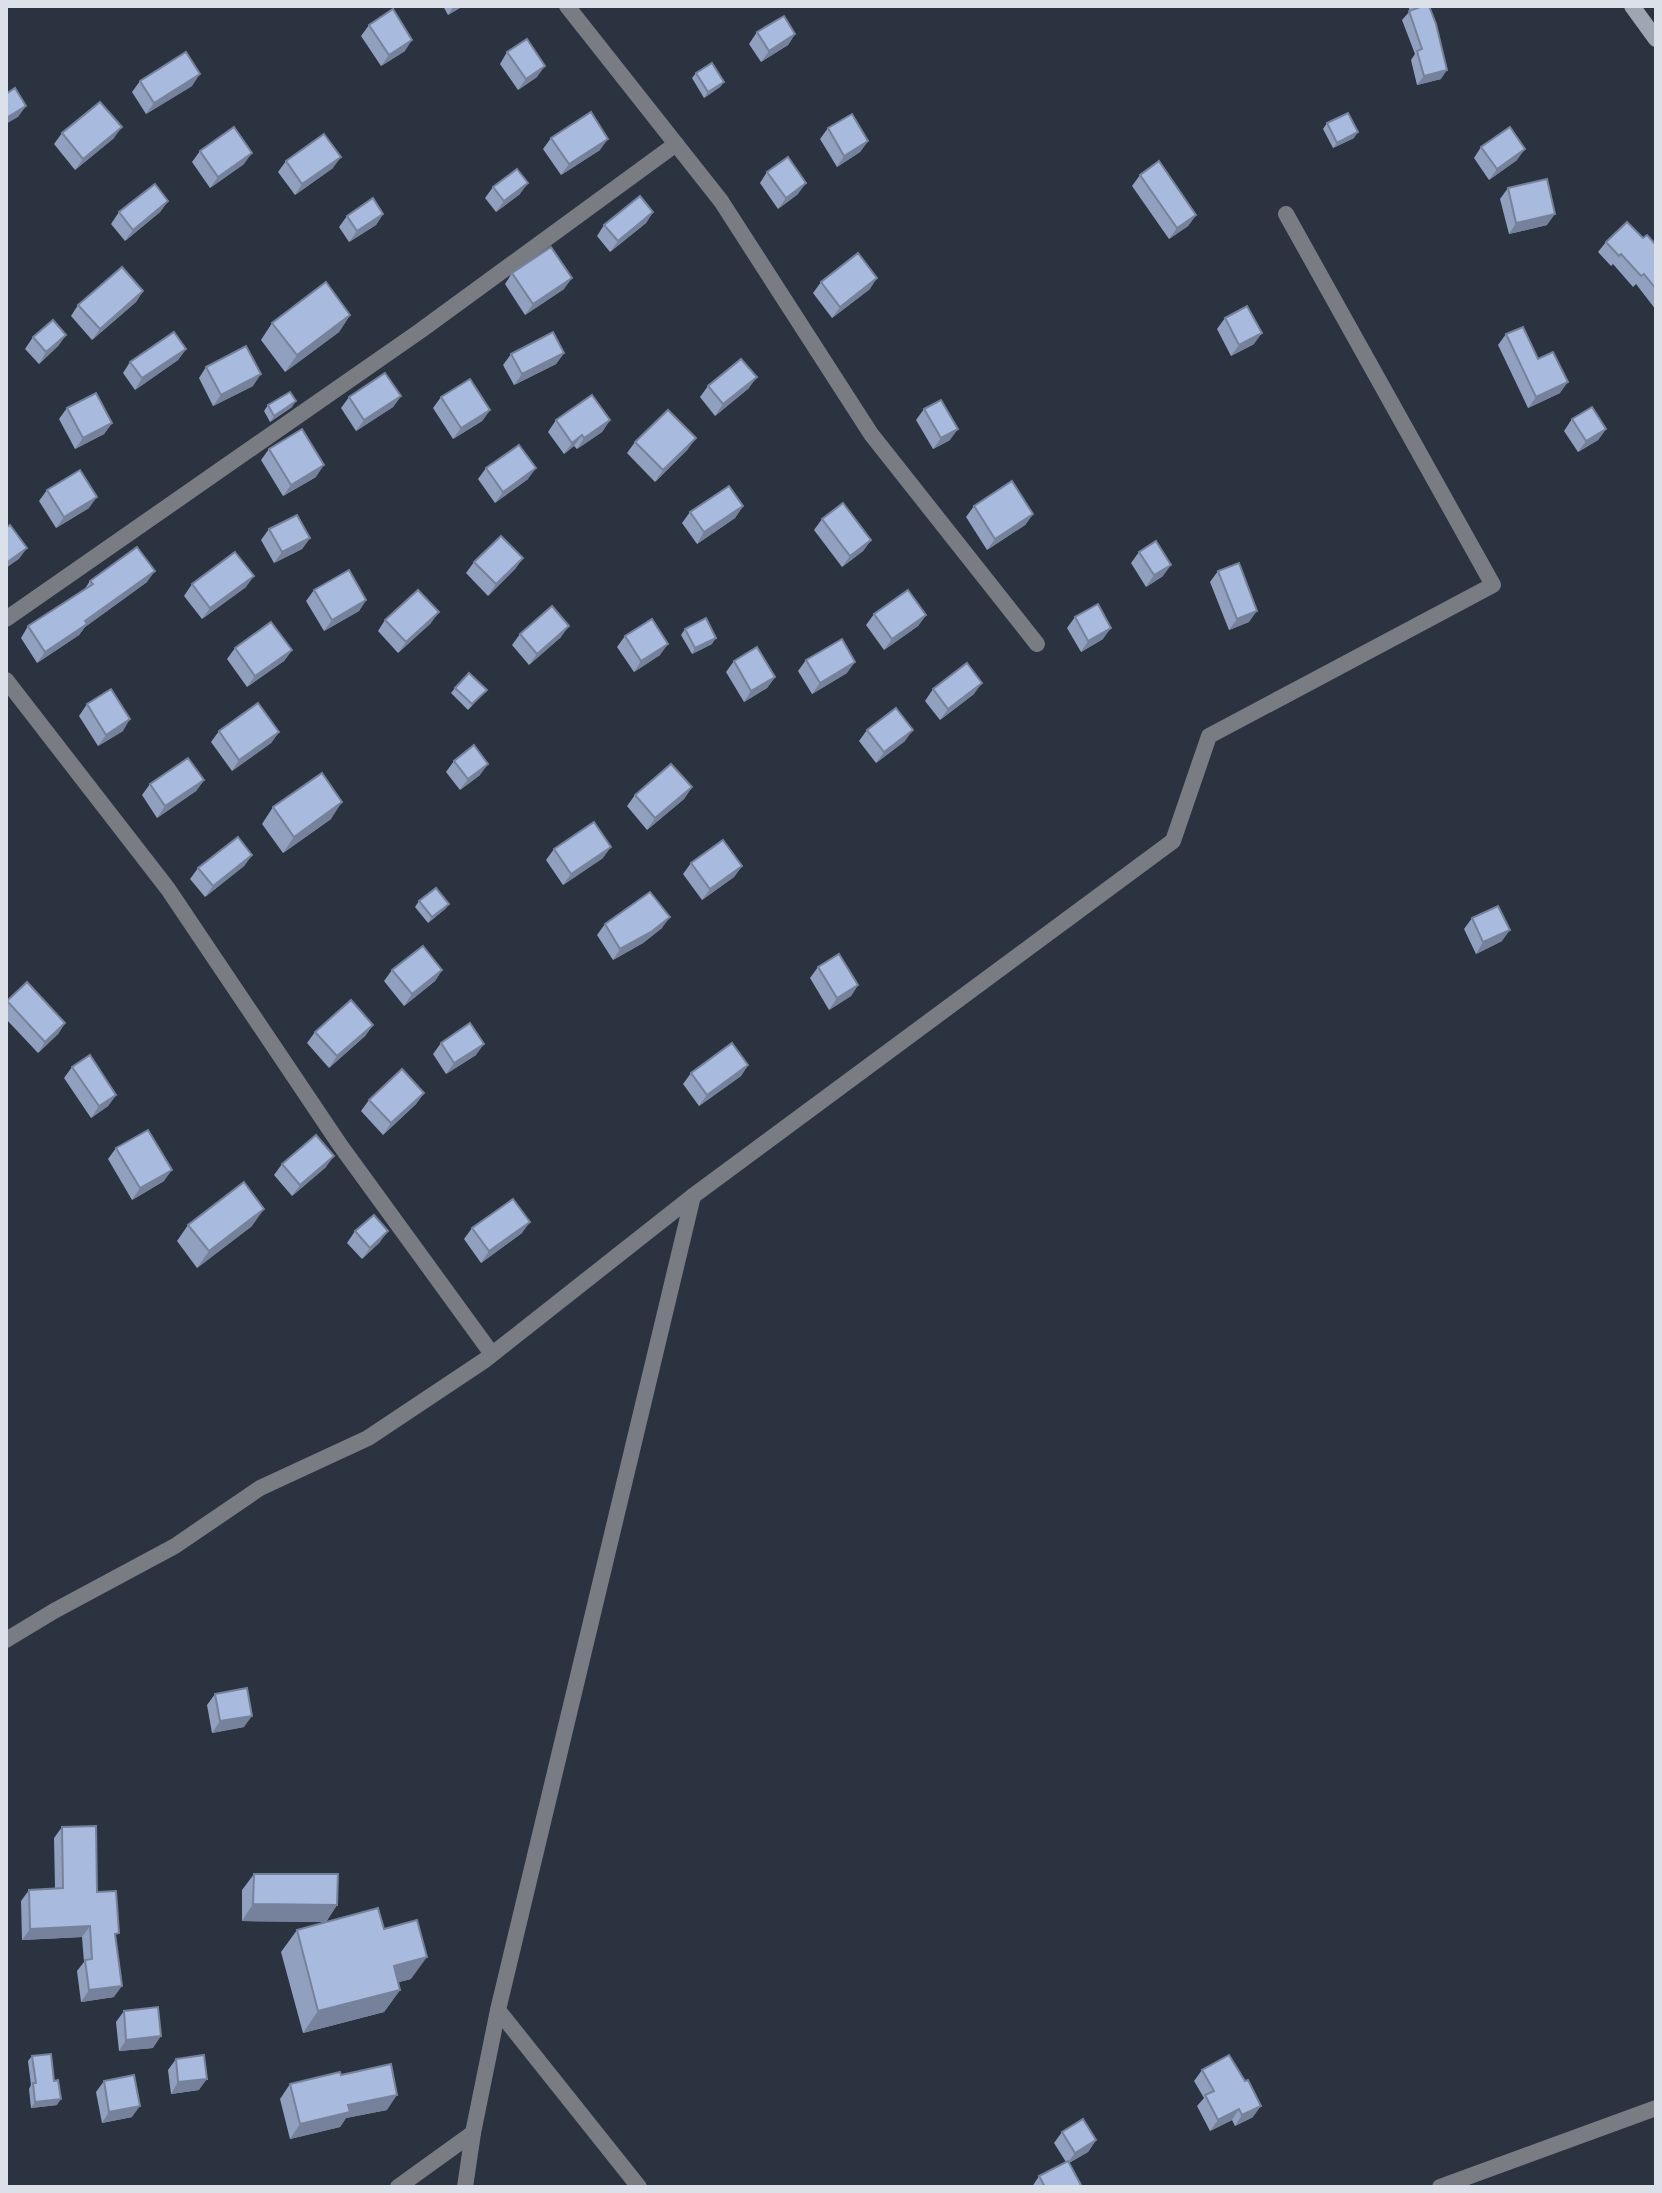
<svg xmlns="http://www.w3.org/2000/svg" width="1662" height="2193" viewBox="0 0 1662 2193" font-family="Ubuntu,sans-serif">
<style>
.lines{fill:none;stroke-linecap:round;stroke-linejoin:round}
.street{stroke:#797c83;stroke-width:16}
.secondary{stroke:#a0a6b1;stroke-width:16}
.wall{fill:#90a0be}
.shaded-wall{fill:#76829b}
.building{fill:#a8badd;stroke:#76829b;stroke-width:2}
</style>
<rect width="100%" height="100%" fill="#2b3240"/>
<g class="lines">
<g class="street">
<path d="M 567,6 L 721,201 L 871,434 L 1037,644"/>
<path d="M 6,619 L 420,331 L 676,144"/>
<path d="M 6,680 L 168,889 L 340,1145 L 492,1354"/>
<path d="M 6,1640 L 54,1611 L 175,1546 L 260,1488 L 368,1438 L 485,1360 L 693,1196"/>
<path d="M 398,2187 L 473,2133"/>
<path d="M 465,2187 L 473,2133 L 498,2010"/>
<path d="M 639,2187 L 498,2010 L 693,1196 L 1173,841 L 1209,736 L 1493,585 L 1286,214"/>
<path d="M 1440,2187 L 1656,2108"/>
</g>
<path class="secondary" d="M 1632,6 L 1656,39"/>
</g>
<g class="wall">
<path d="M 443,6 L 463,6 L 448,15 Z"/>
<path d="M 1408,6 L 1429,6 L 1441,79 L 1417,85 L 1411,60 L 1415,54 L 1402,20 L 1410,11 Z"/>
<path d="M 369,25 L 405,51 L 381,66 L 361,36 Z"/>
<path d="M 757,32 L 795,34 L 788,45 L 761,62 L 749,44 Z"/>
<path d="M 507,52 L 537,77 L 518,90 L 500,64 Z"/>
<path d="M 696,73 L 724,82 L 720,87 L 704,98 L 692,78 Z"/>
<path d="M 140,81 L 192,86 L 146,114 L 132,92 Z"/>
<path d="M 1327,123 L 1354,138 L 1333,148 L 1323,129 Z"/>
<path d="M 828,128 L 868,141 L 860,152 L 837,167 L 820,139 Z"/>
<path d="M 62,133 L 114,138 L 75,170 L 54,144 Z"/>
<path d="M 551,138 L 600,150 L 561,175 L 543,149 Z"/>
<path d="M 1481,147 L 1517,160 L 1489,180 L 1474,158 Z"/>
<path d="M 200,151 L 244,164 L 210,188 L 192,162 Z"/>
<path d="M 286,161 L 333,168 L 295,195 L 278,172 Z"/>
<path d="M 767,172 L 798,194 L 778,209 L 760,183 Z"/>
<path d="M 1140,175 L 1196,215 L 1188,226 L 1169,239 L 1132,186 Z"/>
<path d="M 493,187 L 520,194 L 496,212 L 485,198 Z"/>
<path d="M 1508,188 L 1547,225 L 1509,234 L 1500,199 Z"/>
<path d="M 168,201 L 160,212 L 125,241 L 111,224 L 119,212 Z"/>
<path d="M 653,212 L 646,223 L 610,252 L 597,236 L 604,225 Z"/>
<path d="M 383,214 L 376,225 L 349,242 L 339,227 L 347,216 Z"/>
<path d="M 1643,238 L 1656,245 L 1656,310 L 1636,284 L 1633,287 L 1613,264 L 1611,266 L 1598,252 L 1606,242 Z"/>
<path d="M 512,273 L 564,289 L 525,315 L 505,284 Z"/>
<path d="M 821,282 L 870,289 L 832,318 L 813,293 Z"/>
<path d="M 143,291 L 136,302 L 92,340 L 71,316 L 78,305 Z"/>
<path d="M 350,315 L 339,332 L 285,372 L 261,340 L 272,323 Z"/>
<path d="M 1225,318 L 1254,344 L 1231,356 L 1217,329 Z"/>
<path d="M 1506,334 L 1538,359 L 1560,393 L 1528,408 L 1498,345 Z"/>
<path d="M 66,335 L 58,346 L 39,364 L 25,349 L 33,337 Z"/>
<path d="M 186,349 L 178,360 L 135,390 L 123,373 L 130,362 Z"/>
<path d="M 564,353 L 556,364 L 514,385 L 503,365 L 511,354 Z"/>
<path d="M 206,367 L 253,386 L 213,406 L 199,378 Z"/>
<path d="M 708,386 L 749,388 L 715,416 L 700,397 Z"/>
<path d="M 401,396 L 393,407 L 356,431 L 341,408 L 349,397 Z"/>
<path d="M 441,397 L 490,410 L 482,421 L 453,439 L 433,408 Z"/>
<path d="M 268,405 L 292,407 L 270,422 L 264,411 Z"/>
<path d="M 67,408 L 112,423 L 104,434 L 75,449 L 59,419 Z"/>
<path d="M 924,409 L 950,440 L 933,449 L 916,420 Z"/>
<path d="M 1572,419 L 1606,429 L 1598,440 L 1578,452 L 1564,431 Z"/>
<path d="M 556,420 L 610,420 L 602,432 L 577,449 L 574,446 L 564,454 L 548,432 Z"/>
<path d="M 635,442 L 688,449 L 655,482 L 627,453 Z"/>
<path d="M 269,449 L 316,477 L 283,496 L 261,460 Z"/>
<path d="M 486,468 L 528,479 L 495,503 L 478,479 Z"/>
<path d="M 47,490 L 89,508 L 56,528 L 39,501 Z"/>
<path d="M 743,506 L 735,518 L 697,544 L 682,523 L 690,512 Z"/>
<path d="M 974,506 L 1033,514 L 1025,525 L 987,550 L 966,517 Z"/>
<path d="M 822,519 L 871,540 L 863,551 L 842,567 L 814,530 Z"/>
<path d="M 269,529 L 310,538 L 302,549 L 274,563 L 261,540 Z"/>
<path d="M 1139,552 L 1163,576 L 1146,587 L 1131,563 Z"/>
<path d="M 523,558 L 515,569 L 488,596 L 466,573 L 474,562 Z"/>
<path d="M 1218,571 L 1249,622 L 1229,630 L 1210,582 Z"/>
<path d="M 90,581 L 147,582 L 85,627 L 79,635 L 37,663 L 21,638 L 28,626 L 84,590 Z"/>
<path d="M 192,584 L 246,587 L 202,619 L 184,596 Z"/>
<path d="M 314,590 L 366,600 L 359,611 L 324,631 L 306,601 Z"/>
<path d="M 874,614 L 926,615 L 918,626 L 884,650 L 866,625 Z"/>
<path d="M 1075,617 L 1103,639 L 1081,652 L 1067,628 Z"/>
<path d="M 385,620 L 431,623 L 398,653 L 378,631 Z"/>
<path d="M 685,629 L 712,644 L 692,654 L 681,635 Z"/>
<path d="M 520,634 L 561,637 L 529,665 L 512,645 Z"/>
<path d="M 625,636 L 660,655 L 634,672 L 617,647 Z"/>
<path d="M 235,648 L 292,650 L 284,661 L 247,687 L 227,659 Z"/>
<path d="M 806,660 L 847,673 L 812,694 L 798,671 Z"/>
<path d="M 734,661 L 775,677 L 767,688 L 744,702 L 726,672 Z"/>
<path d="M 455,688 L 487,690 L 468,710 L 451,693 Z"/>
<path d="M 933,689 L 974,694 L 940,720 L 925,701 Z"/>
<path d="M 87,704 L 123,731 L 98,746 L 79,716 Z"/>
<path d="M 867,730 L 905,741 L 876,763 L 859,741 Z"/>
<path d="M 219,731 L 279,732 L 271,743 L 232,771 L 211,742 Z"/>
<path d="M 454,761 L 480,775 L 460,790 L 446,772 Z"/>
<path d="M 204,780 L 196,791 L 157,818 L 142,795 L 150,784 Z"/>
<path d="M 692,787 L 684,799 L 647,830 L 627,806 L 635,795 Z"/>
<path d="M 273,807 L 331,819 L 283,853 L 262,824 Z"/>
<path d="M 554,849 L 603,858 L 563,885 L 546,860 Z"/>
<path d="M 252,855 L 244,866 L 205,897 L 190,879 L 198,868 Z"/>
<path d="M 691,863 L 742,866 L 734,877 L 702,900 L 683,874 Z"/>
<path d="M 419,901 L 449,904 L 445,909 L 428,923 L 415,907 Z"/>
<path d="M 1472,918 L 1502,941 L 1476,954 L 1464,929 Z"/>
<path d="M 605,924 L 662,928 L 643,943 L 613,960 L 597,935 Z"/>
<path d="M 818,967 L 858,985 L 851,996 L 829,1010 L 810,978 Z"/>
<path d="M 392,970 L 442,970 L 435,981 L 404,1006 L 384,981 Z"/>
<path d="M 7,1001 L 65,1023 L 58,1034 L 38,1053 L 6,1019 L 6,1003 Z"/>
<path d="M 373,1025 L 365,1036 L 329,1068 L 307,1043 L 315,1032 Z"/>
<path d="M 441,1043 L 476,1055 L 446,1074 L 433,1054 Z"/>
<path d="M 748,1065 L 741,1076 L 699,1106 L 683,1084 L 691,1073 Z"/>
<path d="M 72,1067 L 116,1095 L 108,1106 L 91,1118 L 64,1078 Z"/>
<path d="M 424,1093 L 416,1104 L 383,1135 L 361,1111 L 369,1100 Z"/>
<path d="M 116,1148 L 164,1181 L 132,1200 L 108,1159 Z"/>
<path d="M 282,1164 L 326,1167 L 292,1196 L 274,1175 Z"/>
<path d="M 188,1225 L 252,1226 L 197,1268 L 177,1241 Z"/>
<path d="M 472,1228 L 522,1233 L 481,1263 L 464,1239 Z"/>
<path d="M 355,1231 L 380,1242 L 362,1259 L 347,1243 Z"/>
<path d="M 215,1694 L 244,1727 L 212,1733 L 207,1705 Z"/>
<path d="M 62,1827 L 97,1892 L 115,1939 L 114,1997 L 81,2002 L 77,1971 L 84,1962 L 82,1937 L 22,1940 L 21,1901 L 29,1890 L 55,1888 L 54,1838 Z"/>
<path d="M 254,1874 L 337,1905 L 326,1922 L 242,1921 L 242,1890 Z"/>
<path d="M 384,1929 L 411,1979 L 398,1982 L 400,1990 L 384,2012 L 303,2033 L 281,1952 L 297,1930 Z"/>
<path d="M 124,2011 L 153,2048 L 119,2051 L 116,2022 Z"/>
<path d="M 32,2056 L 54,2081 L 57,2105 L 31,2108 L 29,2089 L 31,2085 L 28,2061 Z"/>
<path d="M 176,2059 L 199,2090 L 171,2094 L 168,2070 Z"/>
<path d="M 1202,2070 L 1245,2081 L 1253,2117 L 1235,2126 L 1232,2120 L 1210,2131 L 1197,2106 L 1204,2098 L 1194,2081 Z"/>
<path d="M 341,2075 L 387,2110 L 346,2118 L 340,2127 L 290,2139 L 280,2099 L 290,2084 Z"/>
<path d="M 104,2081 L 132,2117 L 102,2123 L 96,2092 Z"/>
<path d="M 1062,2132 L 1096,2140 L 1088,2152 L 1069,2163 L 1080,2187 L 1032,2187 L 1039,2176 L 1066,2162 L 1054,2143 Z"/>
</g>
<g class="shaded-wall">
<path d="M 454,6 L 463,6 L 448,15 Z"/>
<path d="M 795,34 L 788,45 L 761,62 L 769,51 Z"/>
<path d="M 412,40 L 405,51 L 381,66 L 389,55 Z"/>
<path d="M 545,66 L 537,77 L 518,90 L 526,79 Z"/>
<path d="M 1447,70 L 1441,79 L 1417,85 L 1424,76 Z"/>
<path d="M 200,74 L 192,86 L 146,114 L 154,103 Z"/>
<path d="M 724,82 L 720,87 L 704,98 L 708,92 Z"/>
<path d="M 26,106 L 18,117 L 6,124 L 6,118 Z"/>
<path d="M 122,127 L 114,138 L 75,170 L 83,159 Z"/>
<path d="M 1358,132 L 1354,138 L 1333,148 L 1337,143 Z"/>
<path d="M 608,139 L 600,150 L 561,175 L 569,164 Z"/>
<path d="M 868,141 L 860,152 L 837,167 L 844,156 Z"/>
<path d="M 1525,149 L 1517,160 L 1489,180 L 1497,169 Z"/>
<path d="M 252,153 L 244,164 L 210,188 L 218,177 Z"/>
<path d="M 341,157 L 333,168 L 295,195 L 302,184 Z"/>
<path d="M 528,183 L 520,194 L 496,212 L 504,201 Z"/>
<path d="M 806,183 L 798,194 L 778,209 L 786,198 Z"/>
<path d="M 168,201 L 160,212 L 125,241 L 133,230 Z"/>
<path d="M 653,212 L 646,223 L 610,252 L 618,241 Z"/>
<path d="M 383,214 L 376,225 L 349,242 L 357,231 Z"/>
<path d="M 1555,214 L 1547,225 L 1509,234 L 1516,223 Z"/>
<path d="M 1196,215 L 1188,226 L 1169,239 L 1177,228 Z"/>
<path d="M 572,278 L 564,289 L 525,315 L 533,304 Z"/>
<path d="M 877,278 L 870,289 L 832,318 L 840,307 Z"/>
<path d="M 143,291 L 136,302 L 92,340 L 100,329 Z"/>
<path d="M 350,315 L 339,332 L 285,372 L 297,355 Z"/>
<path d="M 1262,333 L 1254,344 L 1231,356 L 1239,345 Z"/>
<path d="M 66,335 L 58,346 L 39,364 L 46,352 Z"/>
<path d="M 186,349 L 178,360 L 135,390 L 142,378 Z"/>
<path d="M 564,353 L 556,364 L 514,385 L 522,374 Z"/>
<path d="M 261,374 L 253,386 L 213,406 L 221,395 Z"/>
<path d="M 757,377 L 749,388 L 715,416 L 723,404 Z"/>
<path d="M 1568,382 L 1560,393 L 1528,408 L 1536,397 Z"/>
<path d="M 401,396 L 393,407 L 356,431 L 364,420 Z"/>
<path d="M 296,401 L 292,407 L 270,422 L 274,416 Z"/>
<path d="M 490,410 L 482,421 L 453,439 L 461,428 Z"/>
<path d="M 610,420 L 602,432 L 577,449 L 584,438 Z"/>
<path d="M 112,423 L 104,434 L 75,449 L 83,438 Z"/>
<path d="M 958,429 L 950,440 L 933,449 L 941,438 Z"/>
<path d="M 1606,429 L 1598,440 L 1578,452 L 1586,441 Z"/>
<path d="M 582,435 L 574,446 L 564,454 L 572,443 Z"/>
<path d="M 696,438 L 688,449 L 655,482 L 663,470 Z"/>
<path d="M 324,465 L 316,477 L 283,496 L 291,485 Z"/>
<path d="M 536,468 L 528,479 L 495,503 L 503,492 Z"/>
<path d="M 97,497 L 89,508 L 56,528 L 64,517 Z"/>
<path d="M 743,506 L 735,518 L 697,544 L 704,532 Z"/>
<path d="M 1033,514 L 1025,525 L 987,550 L 995,539 Z"/>
<path d="M 310,538 L 302,549 L 274,563 L 282,552 Z"/>
<path d="M 871,540 L 863,551 L 842,567 L 850,556 Z"/>
<path d="M 27,548 L 19,559 L 6,568 L 6,563 Z"/>
<path d="M 523,558 L 515,569 L 488,596 L 496,584 Z"/>
<path d="M 1171,565 L 1163,576 L 1146,587 L 1154,575 Z"/>
<path d="M 155,571 L 147,582 L 85,627 L 79,635 L 37,663 L 45,652 Z"/>
<path d="M 254,576 L 246,587 L 202,619 L 210,608 Z"/>
<path d="M 366,600 L 359,611 L 324,631 L 332,620 Z"/>
<path d="M 1257,611 L 1249,622 L 1229,630 L 1237,619 Z"/>
<path d="M 439,612 L 431,623 L 398,653 L 406,642 Z"/>
<path d="M 926,615 L 918,626 L 884,650 L 892,639 Z"/>
<path d="M 569,626 L 561,637 L 529,665 L 537,654 Z"/>
<path d="M 1111,628 L 1103,639 L 1081,652 L 1088,641 Z"/>
<path d="M 716,638 L 712,644 L 692,654 L 695,648 Z"/>
<path d="M 668,644 L 660,655 L 634,672 L 641,661 Z"/>
<path d="M 292,650 L 284,661 L 247,687 L 255,676 Z"/>
<path d="M 855,662 L 847,673 L 812,694 L 820,683 Z"/>
<path d="M 775,677 L 767,688 L 744,702 L 751,691 Z"/>
<path d="M 982,683 L 974,694 L 940,720 L 948,709 Z"/>
<path d="M 130,719 L 123,731 L 98,746 L 106,735 Z"/>
<path d="M 913,730 L 905,741 L 876,763 L 884,752 Z"/>
<path d="M 279,732 L 271,743 L 232,771 L 239,760 Z"/>
<path d="M 488,764 L 480,775 L 460,790 L 468,779 Z"/>
<path d="M 204,780 L 196,791 L 157,818 L 165,806 Z"/>
<path d="M 692,787 L 684,799 L 647,830 L 655,818 Z"/>
<path d="M 342,802 L 331,819 L 283,853 L 294,837 Z"/>
<path d="M 611,847 L 603,858 L 563,885 L 571,874 Z"/>
<path d="M 252,855 L 244,866 L 205,897 L 213,886 Z"/>
<path d="M 742,866 L 734,877 L 702,900 L 710,889 Z"/>
<path d="M 449,904 L 445,909 L 428,923 L 432,917 Z"/>
<path d="M 670,917 L 662,928 L 643,943 L 613,960 L 620,949 Z"/>
<path d="M 1510,930 L 1502,941 L 1476,954 L 1483,942 Z"/>
<path d="M 442,970 L 435,981 L 404,1006 L 412,994 Z"/>
<path d="M 858,985 L 851,996 L 829,1010 L 837,998 Z"/>
<path d="M 65,1023 L 58,1034 L 38,1053 L 45,1042 Z"/>
<path d="M 373,1025 L 365,1036 L 329,1068 L 337,1056 Z"/>
<path d="M 484,1044 L 476,1055 L 446,1074 L 454,1063 Z"/>
<path d="M 748,1065 L 741,1076 L 699,1106 L 707,1095 Z"/>
<path d="M 424,1093 L 416,1104 L 383,1135 L 391,1123 Z"/>
<path d="M 116,1095 L 108,1106 L 91,1118 L 99,1106 Z"/>
<path d="M 334,1156 L 326,1167 L 292,1196 L 300,1185 Z"/>
<path d="M 172,1170 L 164,1181 L 132,1200 L 140,1188 Z"/>
<path d="M 264,1209 L 252,1226 L 197,1268 L 209,1251 Z"/>
<path d="M 530,1222 L 522,1233 L 481,1263 L 489,1251 Z"/>
<path d="M 388,1231 L 380,1242 L 362,1259 L 370,1248 Z"/>
<path d="M 252,1716 L 244,1727 L 212,1733 L 220,1721 Z"/>
<path d="M 253,1904 L 337,1905 L 326,1922 L 242,1921 Z"/>
<path d="M 90,1926 L 82,1937 L 22,1940 L 30,1929 Z"/>
<path d="M 427,1957 L 411,1979 L 378,1988 L 394,1966 Z"/>
<path d="M 122,1986 L 114,1997 L 81,2002 L 89,1990 Z"/>
<path d="M 400,1990 L 384,2012 L 303,2033 L 318,2011 Z"/>
<path d="M 161,2036 L 153,2048 L 119,2051 L 126,2040 Z"/>
<path d="M 207,2079 L 199,2090 L 171,2094 L 178,2082 Z"/>
<path d="M 397,2095 L 387,2110 L 346,2118 L 340,2127 L 290,2139 L 300,2124 L 348,2105 Z"/>
<path d="M 61,2099 L 57,2105 L 31,2108 L 35,2102 Z"/>
<path d="M 140,2106 L 132,2117 L 102,2123 L 109,2112 Z"/>
<path d="M 1261,2106 L 1253,2117 L 1235,2126 L 1242,2115 Z"/>
<path d="M 1239,2109 L 1232,2120 L 1210,2131 L 1218,2120 Z"/>
<path d="M 1096,2140 L 1088,2152 L 1067,2164 L 1075,2153 Z"/>
</g>
<g class="building">
<path d="M 1423,6 L 1429,6 L 1436,24 L 1447,70 L 1424,76 L 1417,51 L 1422,49 L 1409,11 Z"/>
<path d="M 393,9 L 412,40 L 389,55 L 369,25 Z"/>
<path d="M 784,16 L 795,34 L 769,51 L 757,32 Z"/>
<path d="M 527,39 L 545,66 L 526,79 L 507,52 Z"/>
<path d="M 186,52 L 200,74 L 154,103 L 140,81 Z"/>
<path d="M 712,63 L 724,82 L 708,92 L 696,73 Z"/>
<path d="M 15,88 L 26,106 L 6,118 L 6,94 Z"/>
<path d="M 100,102 L 122,127 L 83,159 L 62,133 Z"/>
<path d="M 591,112 L 608,139 L 569,164 L 551,138 Z"/>
<path d="M 1348,113 L 1358,132 L 1337,143 L 1327,123 Z"/>
<path d="M 852,114 L 868,141 L 844,156 L 828,128 Z"/>
<path d="M 234,127 L 252,153 L 218,177 L 200,151 Z"/>
<path d="M 1510,127 L 1525,149 L 1497,169 L 1481,147 Z"/>
<path d="M 324,134 L 341,157 L 302,184 L 286,161 Z"/>
<path d="M 788,157 L 806,183 L 786,198 L 767,172 Z"/>
<path d="M 1159,161 L 1196,215 L 1177,228 L 1140,175 Z"/>
<path d="M 517,169 L 528,183 L 504,201 L 493,187 Z"/>
<path d="M 1547,179 L 1555,214 L 1516,223 L 1508,188 Z"/>
<path d="M 155,184 L 168,201 L 133,230 L 119,212 Z"/>
<path d="M 640,196 L 653,212 L 618,241 L 604,225 Z"/>
<path d="M 373,198 L 383,214 L 357,231 L 347,216 Z"/>
<path d="M 1627,222 L 1643,238 L 1647,235 L 1656,245 L 1656,289 L 1644,274 L 1641,276 L 1621,254 L 1619,256 L 1606,242 Z"/>
<path d="M 551,247 L 572,278 L 533,304 L 512,273 Z"/>
<path d="M 858,253 L 877,278 L 840,307 L 821,282 Z"/>
<path d="M 122,267 L 143,291 L 100,329 L 78,305 Z"/>
<path d="M 326,282 L 350,315 L 297,355 L 272,323 Z"/>
<path d="M 1247,306 L 1262,333 L 1239,345 L 1225,318 Z"/>
<path d="M 53,320 L 66,335 L 46,352 L 33,337 Z"/>
<path d="M 1523,327 L 1538,359 L 1553,352 L 1568,382 L 1536,397 L 1506,334 Z"/>
<path d="M 174,332 L 186,349 L 142,378 L 130,362 Z"/>
<path d="M 553,332 L 564,353 L 522,374 L 511,354 Z"/>
<path d="M 246,346 L 261,374 L 221,395 L 206,367 Z"/>
<path d="M 741,359 L 757,377 L 723,404 L 708,386 Z"/>
<path d="M 385,373 L 401,396 L 364,420 L 349,397 Z"/>
<path d="M 470,379 L 490,410 L 461,428 L 441,397 Z"/>
<path d="M 290,392 L 296,401 L 274,416 L 268,405 Z"/>
<path d="M 96,393 L 112,423 L 83,438 L 67,408 Z"/>
<path d="M 592,395 L 610,420 L 584,438 L 582,435 L 572,443 L 556,420 Z"/>
<path d="M 941,400 L 958,429 L 941,438 L 924,409 Z"/>
<path d="M 1592,407 L 1606,429 L 1586,441 L 1572,419 Z"/>
<path d="M 668,410 L 696,438 L 663,470 L 635,442 Z"/>
<path d="M 302,429 L 324,465 L 291,485 L 269,449 Z"/>
<path d="M 519,445 L 536,468 L 503,492 L 486,468 Z"/>
<path d="M 80,470 L 97,497 L 64,517 L 47,490 Z"/>
<path d="M 1012,481 L 1033,514 L 995,539 L 974,506 Z"/>
<path d="M 729,486 L 743,506 L 704,532 L 690,512 Z"/>
<path d="M 843,503 L 871,540 L 850,556 L 822,519 Z"/>
<path d="M 297,515 L 310,538 L 282,552 L 269,529 Z"/>
<path d="M 10,525 L 27,548 L 6,563 L 6,528 Z"/>
<path d="M 501,536 L 523,558 L 496,584 L 474,562 Z"/>
<path d="M 1156,541 L 1171,565 L 1154,575 L 1139,552 Z"/>
<path d="M 137,547 L 155,571 L 85,621 L 87,624 L 45,652 L 28,626 L 93,584 L 90,581 Z"/>
<path d="M 235,552 L 254,576 L 210,608 L 192,584 Z"/>
<path d="M 1239,563 L 1257,611 L 1237,619 L 1218,571 Z"/>
<path d="M 349,570 L 366,600 L 332,620 L 314,590 Z"/>
<path d="M 418,590 L 439,612 L 406,642 L 385,620 Z"/>
<path d="M 908,590 L 926,615 L 892,639 L 874,614 Z"/>
<path d="M 1098,604 L 1111,628 L 1088,641 L 1075,617 Z"/>
<path d="M 552,606 L 569,626 L 537,654 L 520,634 Z"/>
<path d="M 706,618 L 716,638 L 695,648 L 685,629 Z"/>
<path d="M 652,619 L 668,644 L 641,661 L 625,636 Z"/>
<path d="M 271,622 L 292,650 L 255,676 L 235,648 Z"/>
<path d="M 842,639 L 855,662 L 820,683 L 806,660 Z"/>
<path d="M 757,647 L 775,677 L 751,691 L 734,661 Z"/>
<path d="M 967,663 L 982,683 L 948,709 L 933,689 Z"/>
<path d="M 469,673 L 487,690 L 472,704 L 455,688 Z"/>
<path d="M 111,689 L 130,719 L 106,735 L 87,704 Z"/>
<path d="M 258,703 L 279,732 L 239,760 L 219,731 Z"/>
<path d="M 896,708 L 913,730 L 884,752 L 867,730 Z"/>
<path d="M 474,745 L 488,764 L 468,779 L 454,761 Z"/>
<path d="M 188,758 L 204,780 L 165,806 L 150,784 Z"/>
<path d="M 671,764 L 692,787 L 655,818 L 635,795 Z"/>
<path d="M 322,773 L 342,802 L 294,837 L 273,807 Z"/>
<path d="M 594,822 L 611,847 L 571,874 L 554,849 Z"/>
<path d="M 238,837 L 252,855 L 213,886 L 198,868 Z"/>
<path d="M 723,840 L 742,866 L 710,889 L 691,863 Z"/>
<path d="M 436,888 L 449,904 L 432,917 L 419,901 Z"/>
<path d="M 650,892 L 670,917 L 651,932 L 620,949 L 605,924 Z"/>
<path d="M 1498,906 L 1510,930 L 1483,942 L 1472,918 Z"/>
<path d="M 423,946 L 442,970 L 412,994 L 392,970 Z"/>
<path d="M 839,954 L 858,985 L 837,998 L 818,967 Z"/>
<path d="M 27,982 L 65,1023 L 45,1042 L 7,1001 Z"/>
<path d="M 351,1000 L 373,1025 L 337,1056 L 315,1032 Z"/>
<path d="M 470,1023 L 484,1044 L 454,1063 L 441,1043 Z"/>
<path d="M 732,1043 L 748,1065 L 707,1095 L 691,1073 Z"/>
<path d="M 90,1055 L 116,1095 L 99,1106 L 72,1067 Z"/>
<path d="M 402,1069 L 424,1093 L 391,1123 L 369,1100 Z"/>
<path d="M 148,1130 L 172,1170 L 140,1188 L 116,1148 Z"/>
<path d="M 316,1135 L 334,1156 L 300,1185 L 282,1164 Z"/>
<path d="M 244,1182 L 264,1209 L 209,1251 L 188,1225 Z"/>
<path d="M 513,1199 L 530,1222 L 489,1251 L 472,1228 Z"/>
<path d="M 374,1215 L 388,1231 L 370,1248 L 355,1231 Z"/>
<path d="M 247,1688 L 252,1716 L 220,1721 L 215,1694 Z"/>
<path d="M 96,1826 L 97,1892 L 116,1891 L 119,1933 L 115,1934 L 122,1986 L 89,1990 L 85,1960 L 92,1959 L 90,1926 L 30,1929 L 29,1890 L 63,1888 L 62,1827 Z"/>
<path d="M 254,1874 L 338,1874 L 337,1905 L 253,1904 Z"/>
<path d="M 378,1908 L 384,1929 L 417,1920 L 427,1957 L 394,1966 L 400,1990 L 318,2011 L 297,1930 Z"/>
<path d="M 158,2007 L 161,2036 L 126,2040 L 124,2011 Z"/>
<path d="M 51,2054 L 54,2081 L 58,2080 L 61,2099 L 35,2102 L 33,2083 L 36,2083 L 32,2056 Z"/>
<path d="M 204,2055 L 207,2079 L 178,2082 L 176,2059 Z"/>
<path d="M 1229,2055 L 1245,2081 L 1248,2080 L 1261,2106 L 1242,2115 L 1239,2109 L 1218,2120 L 1205,2095 L 1214,2091 L 1202,2070 Z"/>
<path d="M 391,2064 L 397,2095 L 348,2105 L 350,2112 L 300,2124 L 290,2084 L 340,2072 L 341,2075 Z"/>
<path d="M 134,2075 L 140,2106 L 109,2112 L 104,2081 Z"/>
<path d="M 1083,2119 L 1096,2140 L 1075,2153 L 1062,2132 Z"/>
<path d="M 1068,2161 L 1081,2185 L 1077,2187 L 1045,2187 L 1039,2176 Z"/>
</g>
<rect width="1662" height="2193" fill="none" stroke="#dce0e9" stroke-width="16"/>
</svg>
